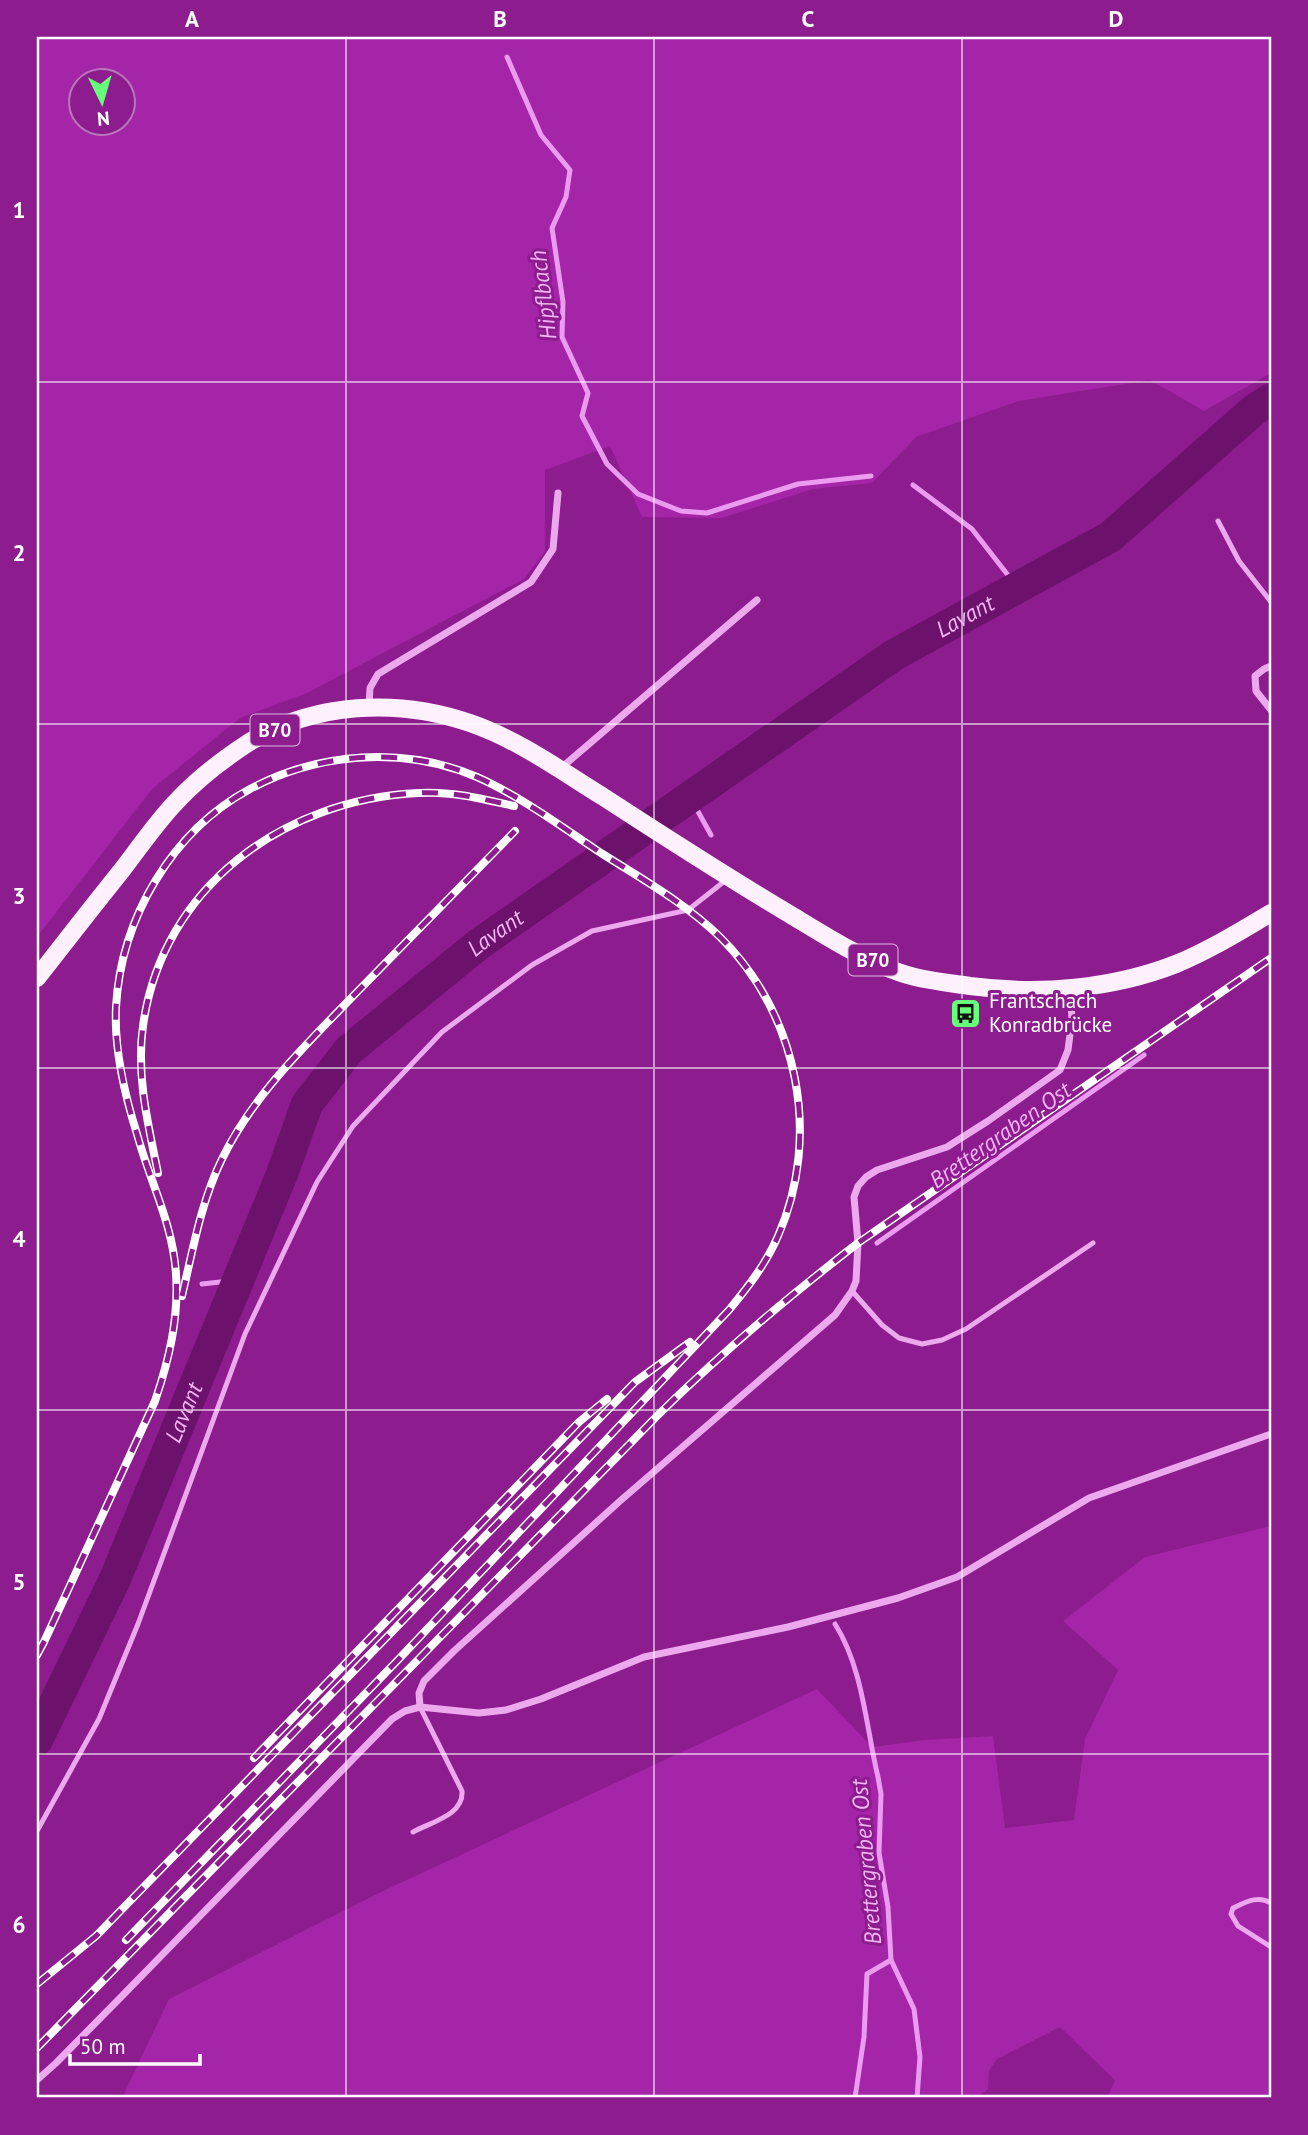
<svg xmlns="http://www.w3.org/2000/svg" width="1308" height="2135" viewBox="0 0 1308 2135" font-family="'PT Sans',sans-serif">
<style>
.green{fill:#a425a7;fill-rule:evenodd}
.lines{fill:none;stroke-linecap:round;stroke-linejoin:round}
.stream{stroke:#ec9cf0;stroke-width:5}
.river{stroke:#6c126c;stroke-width:32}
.lane{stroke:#eca9ee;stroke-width:5}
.street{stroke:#eca9ee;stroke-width:7}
.primary{stroke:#fff0fe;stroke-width:18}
.rail-casing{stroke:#fff;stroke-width:8}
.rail{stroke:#8d1c8e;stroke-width:5;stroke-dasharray:16;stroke-linecap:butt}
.grid{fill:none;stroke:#fff;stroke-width:2;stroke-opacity:0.55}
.labels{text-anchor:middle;stroke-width:6;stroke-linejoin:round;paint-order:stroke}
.shield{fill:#8d1c8e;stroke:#dbd;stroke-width:2}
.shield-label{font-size:19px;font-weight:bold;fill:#fff}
.poi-label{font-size:21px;fill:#fff;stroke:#8d1c8e;text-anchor:start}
.water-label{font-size:23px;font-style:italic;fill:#f3b5f5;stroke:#8d1c8e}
.neatline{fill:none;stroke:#fff;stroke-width:2.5}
.grid-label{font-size:23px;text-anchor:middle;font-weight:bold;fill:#fff}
</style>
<rect width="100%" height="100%" fill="#8d1c8e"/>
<g class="green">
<path d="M 37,37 L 1271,37 L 1271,373 L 1204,411 L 1150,380 L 1019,401 L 916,437 L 872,483 L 813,489 L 722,518 L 642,517 L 610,446 L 545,470 L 545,551 L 524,579 L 307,693 L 240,718 L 152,789 L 37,937 ZM 122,80 L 122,122 L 80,122 L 80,80 Z"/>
<path d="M 1271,1526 L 1271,2098 L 1107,2098 L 1115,2080 L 1060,2027 L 997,2059 L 989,2071 L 988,2089 L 976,2098 L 122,2098 L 169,1999 L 383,1891 L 817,1689 L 872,1747 L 924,1740 L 993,1736 L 1005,1828 L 1074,1820 L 1085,1739 L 1118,1670 L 1063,1621 L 1145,1557 Z"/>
</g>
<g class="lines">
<g class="stream">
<path d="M 507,57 L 541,135 L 570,170 L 566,197 L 552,228 L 563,302 L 562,337 L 588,393 L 582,416 L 607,464 L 638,494 L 681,511 L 707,513 L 798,484 L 871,476"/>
<path d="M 913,485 L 972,529 L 1018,588"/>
<path d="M 690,797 L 711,835"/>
<path d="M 877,1243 L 1144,1055"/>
<path d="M 202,1284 L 238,1280"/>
<path d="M 835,1624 C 863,1668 866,1727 878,1777 L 881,1794 L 879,1853 L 888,1907 L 891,1960 L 914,2009 L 920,2057 L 917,2098"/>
<path d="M 855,2098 L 864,2037 L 867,1974 L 891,1960"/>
</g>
<path class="river" id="s1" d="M 37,1740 L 115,1579 L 282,1174 L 307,1104 L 349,1050 L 479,944 L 894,655 L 1110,537 L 1254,410 L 1271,399"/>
<g class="lane">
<path d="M 1218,521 L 1239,561 L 1271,602"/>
<path d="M 852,1291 L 882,1325 L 899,1338 L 922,1344 L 942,1340 L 966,1329 L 1093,1243"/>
<path d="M 37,1831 L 99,1719 L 138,1624 L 245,1334 L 317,1182 L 353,1126 L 442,1032 L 532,965 L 592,931 L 688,910 L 726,880"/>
<path d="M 413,1832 C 431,1822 464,1815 462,1791 L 420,1707"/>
<path d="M 1271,1903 C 1258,1895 1246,1902 1233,1908 L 1231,1914 L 1238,1926 L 1271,1947"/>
</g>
<g class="street">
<path d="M 1271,666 L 1264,669 L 1255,676 L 1256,691 L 1271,710"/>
<path d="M 369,706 L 370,688 L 378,674 L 531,582 L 553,549 L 558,493"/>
<path d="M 561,768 L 757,600"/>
<path d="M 420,1707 L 419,1693 L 424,1681 L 454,1651 L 620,1501 L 835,1315 L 852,1291 L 856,1281 L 858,1243 L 854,1197 L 858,1186 L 866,1177 L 877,1170 L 947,1147 L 988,1121 L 1060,1070 L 1068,1050 L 1072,1019 L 1070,989"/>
<path d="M 37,2080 L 56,2063 L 123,1995 L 392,1719 L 405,1711 L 420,1707 L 479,1713 L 506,1710 L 541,1699 L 644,1657 L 788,1627 L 898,1598 L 957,1577 L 1089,1498 L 1271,1434"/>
</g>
<path class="primary" d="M 37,978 C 65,942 93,906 122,870 C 139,848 156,823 175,803 C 196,780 222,760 248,743 C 314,702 398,698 470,723 C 517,739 560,770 602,796 C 665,837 727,877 791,915 C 824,935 857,956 893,970 C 917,980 944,982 970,986 C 1039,995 1112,989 1176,964 C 1210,950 1240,931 1271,913"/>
<defs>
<g id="rail">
<path d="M 158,1173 C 148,1124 136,1075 143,1026 C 162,887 284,799 419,793 C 452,791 483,799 514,806"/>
<path d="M 182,1296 C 193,1249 201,1202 222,1159 C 254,1093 309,1042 359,990 C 411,937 463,884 515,831"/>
<path d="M 37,1655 L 44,1642 L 155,1401 C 169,1360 179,1318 176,1274 C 173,1224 150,1182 137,1134 C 125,1096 114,1047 116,1007 C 121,918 172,831 250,789 C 319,752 405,746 477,777 C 520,796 562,827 601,853 C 642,879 685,903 720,937 C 798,1014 822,1136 778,1236 C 766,1264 748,1287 729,1310 L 396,1662 L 126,1940"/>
<path d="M 254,1758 L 579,1422 L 607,1399"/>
<path d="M 37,1984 L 96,1936 L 635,1382 L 690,1342"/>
<path d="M 37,2048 L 658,1415 C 721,1353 788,1297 858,1243 L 1271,958"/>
</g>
</defs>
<use href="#rail" class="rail-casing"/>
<use href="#rail" class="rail"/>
</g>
<path class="grid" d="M 346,37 L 346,2098M 654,37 L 654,2098M 962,37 L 962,2098M 37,382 L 1271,382M 37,724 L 1271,724M 37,1068 L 1271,1068M 37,1410 L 1271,1410M 37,1754 L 1271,1754"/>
<defs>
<symbol id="bus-square" viewBox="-11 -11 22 22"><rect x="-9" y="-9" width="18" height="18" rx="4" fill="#67fe7b" stroke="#8d1c8e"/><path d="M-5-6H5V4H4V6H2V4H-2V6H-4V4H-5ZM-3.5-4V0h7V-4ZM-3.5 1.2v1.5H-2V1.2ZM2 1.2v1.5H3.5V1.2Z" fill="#111"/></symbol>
</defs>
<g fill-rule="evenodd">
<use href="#bus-square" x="948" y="996" width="35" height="35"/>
</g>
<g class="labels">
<g class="shield">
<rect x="250.5" y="714.5" width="49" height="31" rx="5"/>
<rect x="848.5" y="944.5" width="49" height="31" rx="5"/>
</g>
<g class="shield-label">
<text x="275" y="737">B70</text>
<text x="873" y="967">B70</text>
</g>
<g class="poi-label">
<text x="989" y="1008">Frantschach<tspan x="989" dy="24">Konradbrücke</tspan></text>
</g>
<g class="water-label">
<text transform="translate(543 295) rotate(-97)" y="8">Hipflbach</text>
<text dy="8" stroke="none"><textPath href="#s1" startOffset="1514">Lavant</textPath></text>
<text dy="8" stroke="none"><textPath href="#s1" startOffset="947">Lavant</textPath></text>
<text transform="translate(1000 1135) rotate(-35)" y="8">Brettergraben Ost</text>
<text dy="8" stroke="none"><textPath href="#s1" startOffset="359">Lavant</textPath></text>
<text transform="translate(866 1862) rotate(-95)" y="8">Brettergraben Ost</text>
</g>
</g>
<rect width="1308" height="2135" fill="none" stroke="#8d1c8e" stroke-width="77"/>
<g transform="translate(102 102) rotate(175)"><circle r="33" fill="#8d1c8e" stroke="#bb77bb" stroke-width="2"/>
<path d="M0-5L12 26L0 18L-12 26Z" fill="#67fe7b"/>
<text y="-10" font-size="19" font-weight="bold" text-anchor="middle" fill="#ffffff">N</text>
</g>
<path d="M70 2054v10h130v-10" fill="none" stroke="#ffffff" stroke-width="3.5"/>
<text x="80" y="2054" font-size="21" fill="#ffffff" stroke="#8d1c8e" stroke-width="5" paint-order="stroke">50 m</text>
<rect x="38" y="38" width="1232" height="2058" class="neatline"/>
<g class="grid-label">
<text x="192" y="27">A</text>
<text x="500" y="27">B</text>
<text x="808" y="27">C</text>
<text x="1116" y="27">D</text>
<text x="19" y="218">1</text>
<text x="19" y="561">2</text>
<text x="19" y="904">3</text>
<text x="19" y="1247">4</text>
<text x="19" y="1590">5</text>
<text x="19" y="1933">6</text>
</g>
</svg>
